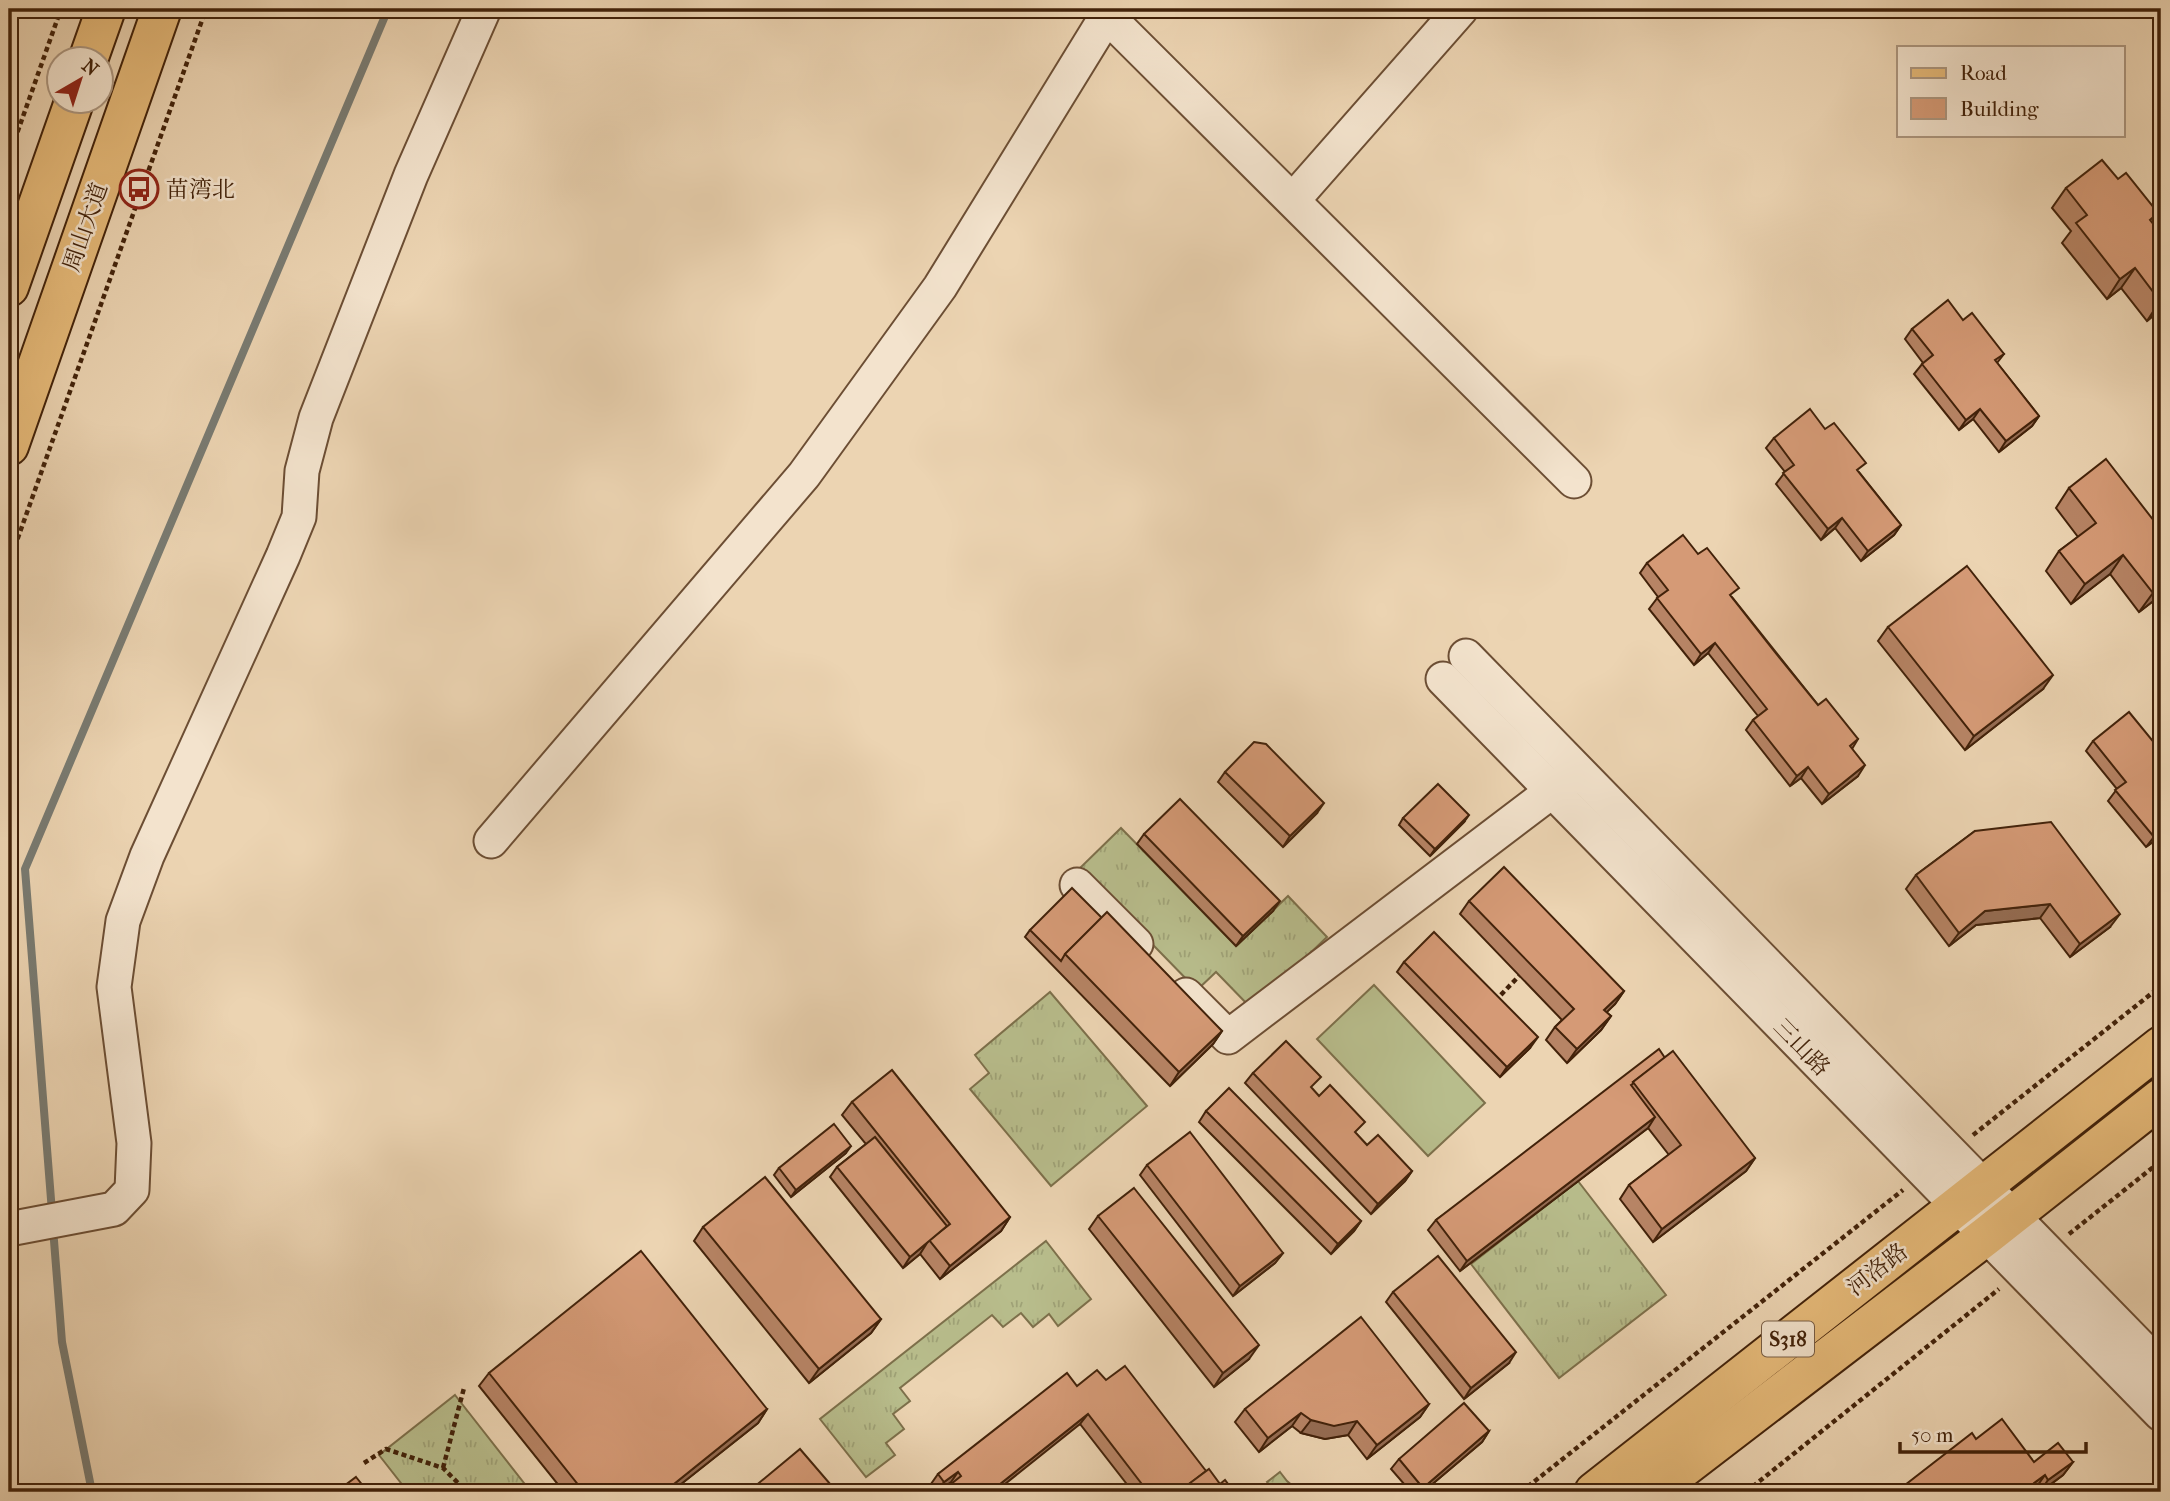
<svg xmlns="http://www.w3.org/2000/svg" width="2170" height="1501" viewBox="0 0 2170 1501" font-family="'IM FELL French Canon','Noto Serif SC',serif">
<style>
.grass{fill:url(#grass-tufts);stroke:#7d704b;stroke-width:2}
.pitch{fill:#b8bd8c;stroke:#7d704b;stroke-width:2}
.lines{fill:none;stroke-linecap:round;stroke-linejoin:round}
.stream{stroke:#797b72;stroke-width:8}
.minor-casing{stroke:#6c4e34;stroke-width:37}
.major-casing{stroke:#42220a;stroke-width:42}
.path{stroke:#42220a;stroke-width:4.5;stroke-dasharray:5 3.5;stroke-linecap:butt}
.minor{stroke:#f3e3cd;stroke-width:33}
.major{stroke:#e6ba79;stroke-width:38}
.wall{fill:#b78465;stroke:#42220a;stroke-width:2}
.shaded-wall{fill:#956c53;stroke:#42220a;stroke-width:2}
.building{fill:#d59a76;stroke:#42220a;stroke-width:2}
.labels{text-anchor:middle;stroke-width:5;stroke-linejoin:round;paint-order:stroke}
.shield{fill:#f3e3cd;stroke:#775c44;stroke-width:2}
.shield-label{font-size:21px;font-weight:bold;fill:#42220a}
.poi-label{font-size:23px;fill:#42220a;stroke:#f3e3cd;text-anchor:start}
.street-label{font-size:23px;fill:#42220a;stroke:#f3e3cd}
</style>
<defs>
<pattern id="grass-tufts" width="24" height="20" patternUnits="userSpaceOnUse" patternTransform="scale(1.75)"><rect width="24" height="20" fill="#b8bd8c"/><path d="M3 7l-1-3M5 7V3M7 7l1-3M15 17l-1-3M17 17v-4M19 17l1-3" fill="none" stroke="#9fa277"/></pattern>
</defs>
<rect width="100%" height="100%" fill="#ecd4b2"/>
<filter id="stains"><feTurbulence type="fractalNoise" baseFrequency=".00286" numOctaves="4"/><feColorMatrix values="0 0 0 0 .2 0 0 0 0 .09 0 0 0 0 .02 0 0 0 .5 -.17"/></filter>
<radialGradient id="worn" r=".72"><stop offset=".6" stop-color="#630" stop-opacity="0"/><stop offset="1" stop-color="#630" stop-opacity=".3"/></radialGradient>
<g class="grass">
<path d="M 1121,828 L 1236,946 L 1288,896 L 1327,937 L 1252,1009 L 1216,972 L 1197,990 L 1079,869 Z"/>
<path d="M 1050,992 L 1147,1106 L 1051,1186 L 970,1089 L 989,1073 L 975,1055 Z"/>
<path d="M 1578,1181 L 1666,1295 L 1559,1378 L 1471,1264 Z"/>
<path d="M 1046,1241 L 1091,1299 L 1058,1326 L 1049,1314 L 1033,1327 L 1021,1313 L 1003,1327 L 992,1315 L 900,1388 L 910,1401 L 893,1414 L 904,1429 L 886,1443 L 895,1455 L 866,1477 L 820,1419 Z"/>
<path d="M 455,1395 L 531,1492 L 408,1492 L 379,1455 Z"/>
<path d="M 1280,1472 L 1287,1481 L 1300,1492 L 1275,1492 L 1267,1482 Z"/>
</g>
<path class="pitch" d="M 1374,985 L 1485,1103 L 1428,1156 L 1317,1039 Z"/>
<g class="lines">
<g class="stream">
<path d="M 52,1212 L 25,869 L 388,9"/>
<path d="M 53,1228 L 62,1342 L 92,1492"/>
</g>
<defs>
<g id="minor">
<path d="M 1106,15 L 1574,481"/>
<path d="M 1293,200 L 1461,9"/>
<path d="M 1466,656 L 2161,1368"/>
<path d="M 1443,679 L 2161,1414"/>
<path d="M 491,841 L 804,475 L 940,287 L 1111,9"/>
<path d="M 1077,885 L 1136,944"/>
<path d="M 1186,995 L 1228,1037 L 1568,779"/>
<path d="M 9,1229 L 114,1209 L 132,1190 L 134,1143 L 114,987 L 123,921 L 147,856 L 283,556 L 299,517 L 302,471 L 316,418 L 411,175 L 484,9"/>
</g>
<g id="major">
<path d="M 88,60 L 106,9"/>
<path d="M 9,287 L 74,102"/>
<path d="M 9,446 L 162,9"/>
<path d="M 1594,1492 L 2161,1046"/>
<path d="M 1652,1492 L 1986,1236 L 2161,1098"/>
</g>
</defs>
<use href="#minor" class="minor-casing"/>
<use href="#major" class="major-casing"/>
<g class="path">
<path d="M 9,156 L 61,9"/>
<path d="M 9,563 L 206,9"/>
<path d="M 1495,1001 L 1519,976"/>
<path d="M 1973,1135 L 2161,986"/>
<path d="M 2069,1234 L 2161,1161"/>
<path d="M 364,1463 L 386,1449 L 443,1468 L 467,1492"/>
<path d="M 443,1468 L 464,1388"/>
<path d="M 1521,1492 L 1903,1190"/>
<path d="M 1746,1492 L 1999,1289"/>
</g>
<use href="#minor" class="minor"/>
<use href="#major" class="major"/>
</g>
<g class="wall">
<path d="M 2118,179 L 2158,213 L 2152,222 L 2161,309 L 2147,321 L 2121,288 L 2107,299 L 2062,243 L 2071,231 L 2052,208 L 2066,188 Z"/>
<path d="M 1963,320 L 2004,354 L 1997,363 L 2039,416 L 2032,426 L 1999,452 L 1973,419 L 1959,430 L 1914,374 L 1923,363 L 1905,339 L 1912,329 Z"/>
<path d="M 1774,438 L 1859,472 L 1901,525 L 1894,535 L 1861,561 L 1835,528 L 1821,540 L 1776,484 L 1785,472 L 1766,448 Z"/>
<path d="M 2069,488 L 2161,595 L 2139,612 L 2110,574 L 2071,604 L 2046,571 L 2059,551 L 2078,537 L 2056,508 Z"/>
<path d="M 1647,563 L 1732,597 L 1818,705 L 1858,739 L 1852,749 L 1858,776 L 1822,804 L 1801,778 L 1790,786 L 1746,730 L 1753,720 L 1758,716 L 1708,653 L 1694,665 L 1649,609 L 1658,597 L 1640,573 Z"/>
<path d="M 1888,627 L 2043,689 L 1965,750 L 1878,641 Z"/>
<path d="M 2093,741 L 2161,751 L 2161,844 L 2157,839 L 2146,847 L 2108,801 L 2117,789 L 2086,751 Z"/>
<path d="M 1225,772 L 1317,813 L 1283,847 L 1218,782 Z"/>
<path d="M 1403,818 L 1464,822 L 1430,856 L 1399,825 Z"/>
<path d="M 1975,831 L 2110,927 L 2070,957 L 2040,918 L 1976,925 L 1949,946 L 1906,889 L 1916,875 Z"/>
<path d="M 1144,834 L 1273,911 L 1236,946 L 1137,844 Z"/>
<path d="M 1469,901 L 1624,991 L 1615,1004 L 1606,1012 L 1611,1016 L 1601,1030 L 1567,1063 L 1546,1040 L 1555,1027 L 1562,1020 L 1460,914 Z"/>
<path d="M 1102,918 L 1222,1031 L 1213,1044 L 1170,1086 L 1025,937 L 1030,930 Z"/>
<path d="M 1404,962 L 1530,1048 L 1500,1077 L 1397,972 Z"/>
<path d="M 1665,1057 L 1755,1158 L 1746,1171 L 1653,1242 L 1620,1199 L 1629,1185 L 1669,1155 L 1648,1128 L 1460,1271 L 1428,1230 L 1436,1220 Z"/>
<path d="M 1253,1073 L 1312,1089 L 1367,1145 L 1412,1171 L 1405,1181 L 1371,1214 L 1245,1083 Z"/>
<path d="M 852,1102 L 1010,1217 L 1001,1231 L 940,1279 L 920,1254 L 903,1268 L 830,1177 L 837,1167 L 866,1144 L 842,1115 Z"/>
<path d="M 1206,1111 L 1361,1221 L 1354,1231 L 1331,1254 L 1199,1122 Z"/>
<path d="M 846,1153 L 791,1197 L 774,1175 L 779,1168 Z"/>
<path d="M 1147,1165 L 1283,1253 L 1275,1263 L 1233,1296 L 1140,1175 Z"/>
<path d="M 1098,1216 L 1249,1359 L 1214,1387 L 1089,1229 Z"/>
<path d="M 703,1227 L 881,1319 L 871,1333 L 809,1383 L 694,1241 Z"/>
<path d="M 1393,1292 L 1509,1363 L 1464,1399 L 1386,1302 Z"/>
<path d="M 489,1373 L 767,1409 L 758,1423 L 671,1492 L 564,1492 L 479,1386 Z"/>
<path d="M 1106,1380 L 1206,1471 L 1220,1484 L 1234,1492 L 1133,1492 L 1080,1424 L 952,1484 L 951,1482 L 937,1492 L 931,1484 L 938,1474 L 1077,1386 Z"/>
<path d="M 1429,1404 L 1420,1417 L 1367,1459 L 1348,1435 L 1325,1439 L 1301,1433 L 1292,1426 L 1259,1452 L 1235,1422 L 1245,1409 Z"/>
<path d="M 1489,1431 L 1482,1442 L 1423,1492 L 1411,1492 L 1391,1469 L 1399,1459 Z"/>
<path d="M 1976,1439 L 2034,1462 L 2073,1462 L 2063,1475 L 2041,1492 L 2038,1492 Z"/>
</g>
<g class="shaded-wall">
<path d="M 2135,268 L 2121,288 L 2107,299 L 2120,279 Z"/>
<path d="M 2161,300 L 2161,309 L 2147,321 L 2160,301 Z"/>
<path d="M 1980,409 L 1973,419 L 1959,430 L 1966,420 Z"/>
<path d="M 2039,416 L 2032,426 L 1999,452 L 2006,441 Z"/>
<path d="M 1842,518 L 1835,528 L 1821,540 L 1828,529 Z"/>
<path d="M 1901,525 L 1894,535 L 1861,561 L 1868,551 Z"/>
<path d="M 2123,555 L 2110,574 L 2071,604 L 2085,584 Z"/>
<path d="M 2161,586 L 2161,595 L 2139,612 L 2153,593 Z"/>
<path d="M 1715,643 L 1708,653 L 1694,665 L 1701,654 Z"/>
<path d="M 2053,675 L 2043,689 L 1965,750 L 1974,736 Z"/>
<path d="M 1865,765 L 1858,776 L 1822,804 L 1829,794 Z"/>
<path d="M 1808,767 L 1801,778 L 1790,786 L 1797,776 Z"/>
<path d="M 1324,803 L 1317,813 L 1283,847 L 1290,836 Z"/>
<path d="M 1469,815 L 1464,822 L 1430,856 L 1435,849 Z"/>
<path d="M 2161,830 L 2157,839 L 2146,847 L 2154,837 Z"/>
<path d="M 1280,901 L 1273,911 L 1236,946 L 1243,936 Z"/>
<path d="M 2050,904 L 2040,918 L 1976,925 L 1949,946 L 1959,933 L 1985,911 Z"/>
<path d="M 2120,914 L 2110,927 L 2070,957 L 2080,944 Z"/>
<path d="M 1624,991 L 1615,1004 L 1595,1024 L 1604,1010 Z"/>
<path d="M 1611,1016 L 1601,1030 L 1567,1063 L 1577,1049 Z"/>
<path d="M 1222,1031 L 1213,1044 L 1170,1086 L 1179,1072 Z"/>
<path d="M 1538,1037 L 1530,1048 L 1500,1077 L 1507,1067 Z"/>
<path d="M 1655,1117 L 1648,1128 L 1460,1271 L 1467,1261 Z"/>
<path d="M 851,1146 L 846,1153 L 791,1197 L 796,1190 Z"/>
<path d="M 1755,1158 L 1746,1171 L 1653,1242 L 1662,1229 Z"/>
<path d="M 1412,1171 L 1405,1181 L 1371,1214 L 1378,1204 Z"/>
<path d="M 1010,1217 L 1001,1231 L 940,1279 L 950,1266 Z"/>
<path d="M 1361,1221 L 1354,1231 L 1331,1254 L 1338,1244 Z"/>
<path d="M 927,1243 L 920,1254 L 903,1268 L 910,1257 Z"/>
<path d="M 1283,1253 L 1275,1263 L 1233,1296 L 1240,1286 Z"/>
<path d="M 881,1319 L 871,1333 L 809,1383 L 819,1369 Z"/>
<path d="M 1259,1345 L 1249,1359 L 1214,1387 L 1223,1373 Z"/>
<path d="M 1516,1352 L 1509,1363 L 1464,1399 L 1471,1388 Z"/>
<path d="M 1429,1404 L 1420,1417 L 1367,1459 L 1377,1445 Z"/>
<path d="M 767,1409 L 758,1423 L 671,1492 L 664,1492 Z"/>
<path d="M 1301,1413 L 1292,1426 L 1259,1452 L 1268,1438 Z"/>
<path d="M 1088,1414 L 1080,1424 L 995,1492 L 990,1492 Z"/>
<path d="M 1311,1420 L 1357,1421 L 1348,1435 L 1325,1439 L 1301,1433 Z"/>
<path d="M 1489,1431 L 1482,1442 L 1423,1492 L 1420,1492 L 1423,1488 Z"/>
<path d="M 2073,1462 L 2063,1475 L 2040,1492 L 2048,1480 Z"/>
<path d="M 958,1472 L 951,1482 L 937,1492 L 944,1482 Z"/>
<path d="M 2045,1475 L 2035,1489 L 2031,1492 L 2022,1492 Z"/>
</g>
<g class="building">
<path d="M 2102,160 L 2118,179 L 2126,173 L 2158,213 L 2150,220 L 2161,234 L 2161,300 L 2160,301 L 2135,268 L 2120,279 L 2076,223 L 2087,215 L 2066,188 Z"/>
<path d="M 1948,300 L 1963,320 L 1972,313 L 2004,354 L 1995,360 L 2039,416 L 2006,441 L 1980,409 L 1966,420 L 1922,364 L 1933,355 L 1912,329 Z"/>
<path d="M 1810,409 L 1825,429 L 1834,423 L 1866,463 L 1857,470 L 1901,525 L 1868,551 L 1842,518 L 1828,529 L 1783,473 L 1794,465 L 1774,438 Z"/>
<path d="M 2106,459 L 2161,530 L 2161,586 L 2153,593 L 2123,555 L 2085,584 L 2059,551 L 2096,523 L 2069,488 Z"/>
<path d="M 1683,535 L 1698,554 L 1707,548 L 1739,588 L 1730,595 L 1774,651 L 1818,705 L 1826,699 L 1858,739 L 1850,746 L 1865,765 L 1829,794 L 1808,767 L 1797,776 L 1753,720 L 1767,709 L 1715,643 L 1701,654 L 1657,598 L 1668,590 L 1647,563 Z"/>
<path d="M 1967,566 L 2053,675 L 1974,736 L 1888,627 Z"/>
<path d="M 2129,712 L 2161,751 L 2161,830 L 2154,837 L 2115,790 L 2126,782 L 2093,741 Z"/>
<path d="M 1254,742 L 1266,744 L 1324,803 L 1290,836 L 1225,772 Z"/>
<path d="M 1438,784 L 1469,815 L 1435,849 L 1403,818 Z"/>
<path d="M 1180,799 L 1280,901 L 1243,936 L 1144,834 Z"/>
<path d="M 2051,822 L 2120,914 L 2080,944 L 2050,904 L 1985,911 L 1959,933 L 1916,875 L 1975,831 Z"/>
<path d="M 1504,867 L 1624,991 L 1604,1010 L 1611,1016 L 1577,1049 L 1555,1027 L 1574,1009 L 1469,901 Z"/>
<path d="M 1072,888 L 1102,918 L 1065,954 L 1061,961 L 1030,930 Z"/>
<path d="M 1107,912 L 1222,1031 L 1179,1072 L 1065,954 Z"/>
<path d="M 1434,932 L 1538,1037 L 1507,1067 L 1404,962 Z"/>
<path d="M 1286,1041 L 1321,1077 L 1311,1087 L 1319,1096 L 1330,1085 L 1365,1122 L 1355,1132 L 1367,1145 L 1378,1135 L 1412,1171 L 1378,1204 L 1253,1073 Z"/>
<path d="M 1659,1049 L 1665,1058 L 1633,1082 L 1634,1083 L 1631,1085 L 1655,1117 L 1467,1261 L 1436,1220 Z"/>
<path d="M 1673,1051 L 1755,1158 L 1662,1229 L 1629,1185 L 1681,1145 L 1633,1082 Z"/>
<path d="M 892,1070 L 1010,1217 L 950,1266 L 929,1240 L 950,1224 L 852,1102 Z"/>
<path d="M 1229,1088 L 1361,1221 L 1338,1244 L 1206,1111 Z"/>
<path d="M 834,1124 L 851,1146 L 796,1190 L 779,1168 Z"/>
<path d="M 1190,1132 L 1283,1253 L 1240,1286 L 1147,1165 Z"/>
<path d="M 875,1137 L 947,1226 L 910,1257 L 837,1167 Z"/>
<path d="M 765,1177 L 881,1319 L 819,1369 L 703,1227 Z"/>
<path d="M 1134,1188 L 1259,1345 L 1223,1373 L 1098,1216 Z"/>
<path d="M 641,1251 L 767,1409 L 664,1492 L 584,1492 L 489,1373 Z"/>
<path d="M 1438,1256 L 1516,1352 L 1471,1388 L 1393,1292 Z"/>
<path d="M 1361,1317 L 1429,1404 L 1377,1445 L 1357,1421 L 1334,1426 L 1311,1420 L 1301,1413 L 1268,1438 L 1245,1409 Z"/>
<path d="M 1125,1366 L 1206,1471 L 1179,1492 L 1148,1492 L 1088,1414 L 990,1492 L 941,1492 L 961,1476 L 958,1472 L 944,1482 L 938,1474 L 1067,1373 L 1077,1386 L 1097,1370 L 1106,1380 Z"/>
<path d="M 1464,1403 L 1489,1431 L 1423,1488 L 1399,1459 Z"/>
<path d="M 2002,1419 L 2034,1462 L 2058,1443 L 2073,1462 L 2048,1480 L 2045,1475 L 2022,1492 L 1896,1492 L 1972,1433 L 1976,1439 Z"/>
<path d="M 800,1449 L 837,1492 L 748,1492 Z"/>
<path d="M 1209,1469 L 1220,1484 L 1225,1480 L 1234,1492 L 1178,1492 Z"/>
<path d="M 356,1477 L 368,1492 L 336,1492 Z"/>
</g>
<defs>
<symbol id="bus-ring" viewBox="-11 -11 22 22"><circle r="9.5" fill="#f3e3cd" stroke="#8f2418" stroke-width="1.5"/><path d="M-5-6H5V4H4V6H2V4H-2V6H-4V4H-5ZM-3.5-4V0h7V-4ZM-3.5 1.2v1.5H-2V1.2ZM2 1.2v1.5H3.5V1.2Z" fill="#8f2418"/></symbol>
</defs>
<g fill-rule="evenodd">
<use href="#bus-ring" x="117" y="167" width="44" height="44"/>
</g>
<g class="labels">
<rect class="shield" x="1762" y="1321.5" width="52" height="35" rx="5"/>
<g class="shield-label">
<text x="1788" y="1346">S318</text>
</g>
<g class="poi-label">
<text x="166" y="197">苗湾北</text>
</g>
<g class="street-label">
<text transform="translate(85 227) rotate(-71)" y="8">周山大道</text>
<text transform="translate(1802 1047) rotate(46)" y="8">三山路</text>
<text transform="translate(1877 1269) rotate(-38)" y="8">河洛路</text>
</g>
</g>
<rect width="2170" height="1501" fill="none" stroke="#ecd4b2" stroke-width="35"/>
<rect x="10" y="10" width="2149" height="1480" fill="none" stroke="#42220a" stroke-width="3.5"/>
<rect x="18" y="18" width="2135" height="1466" fill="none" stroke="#42220a" stroke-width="2"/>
<rect x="1897" y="46" width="228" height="91" fill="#f3e3cd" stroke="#ac967f" stroke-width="2"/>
<rect x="1911" y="68" width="35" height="10" fill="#e6ba79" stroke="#ac967f" stroke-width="2"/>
<text x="1960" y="80" font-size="21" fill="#42220a">Road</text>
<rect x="1911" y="98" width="35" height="21" fill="#d59a76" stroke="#ac967f" stroke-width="2"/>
<text x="1960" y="116" font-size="21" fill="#42220a">Building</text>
<g transform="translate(80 80) rotate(39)"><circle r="33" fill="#f3e3cd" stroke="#ac967f" stroke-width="2"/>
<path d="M0-5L12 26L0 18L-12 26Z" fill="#8f2418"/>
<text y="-10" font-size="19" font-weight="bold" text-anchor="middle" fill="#42220a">N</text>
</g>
<path d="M1900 1442v10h186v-10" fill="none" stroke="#42220a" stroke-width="3.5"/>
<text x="1911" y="1442" font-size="21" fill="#42220a" stroke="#f3e3cd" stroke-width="5" paint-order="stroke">50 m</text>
<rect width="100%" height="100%" filter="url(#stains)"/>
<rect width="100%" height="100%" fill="url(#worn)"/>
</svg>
